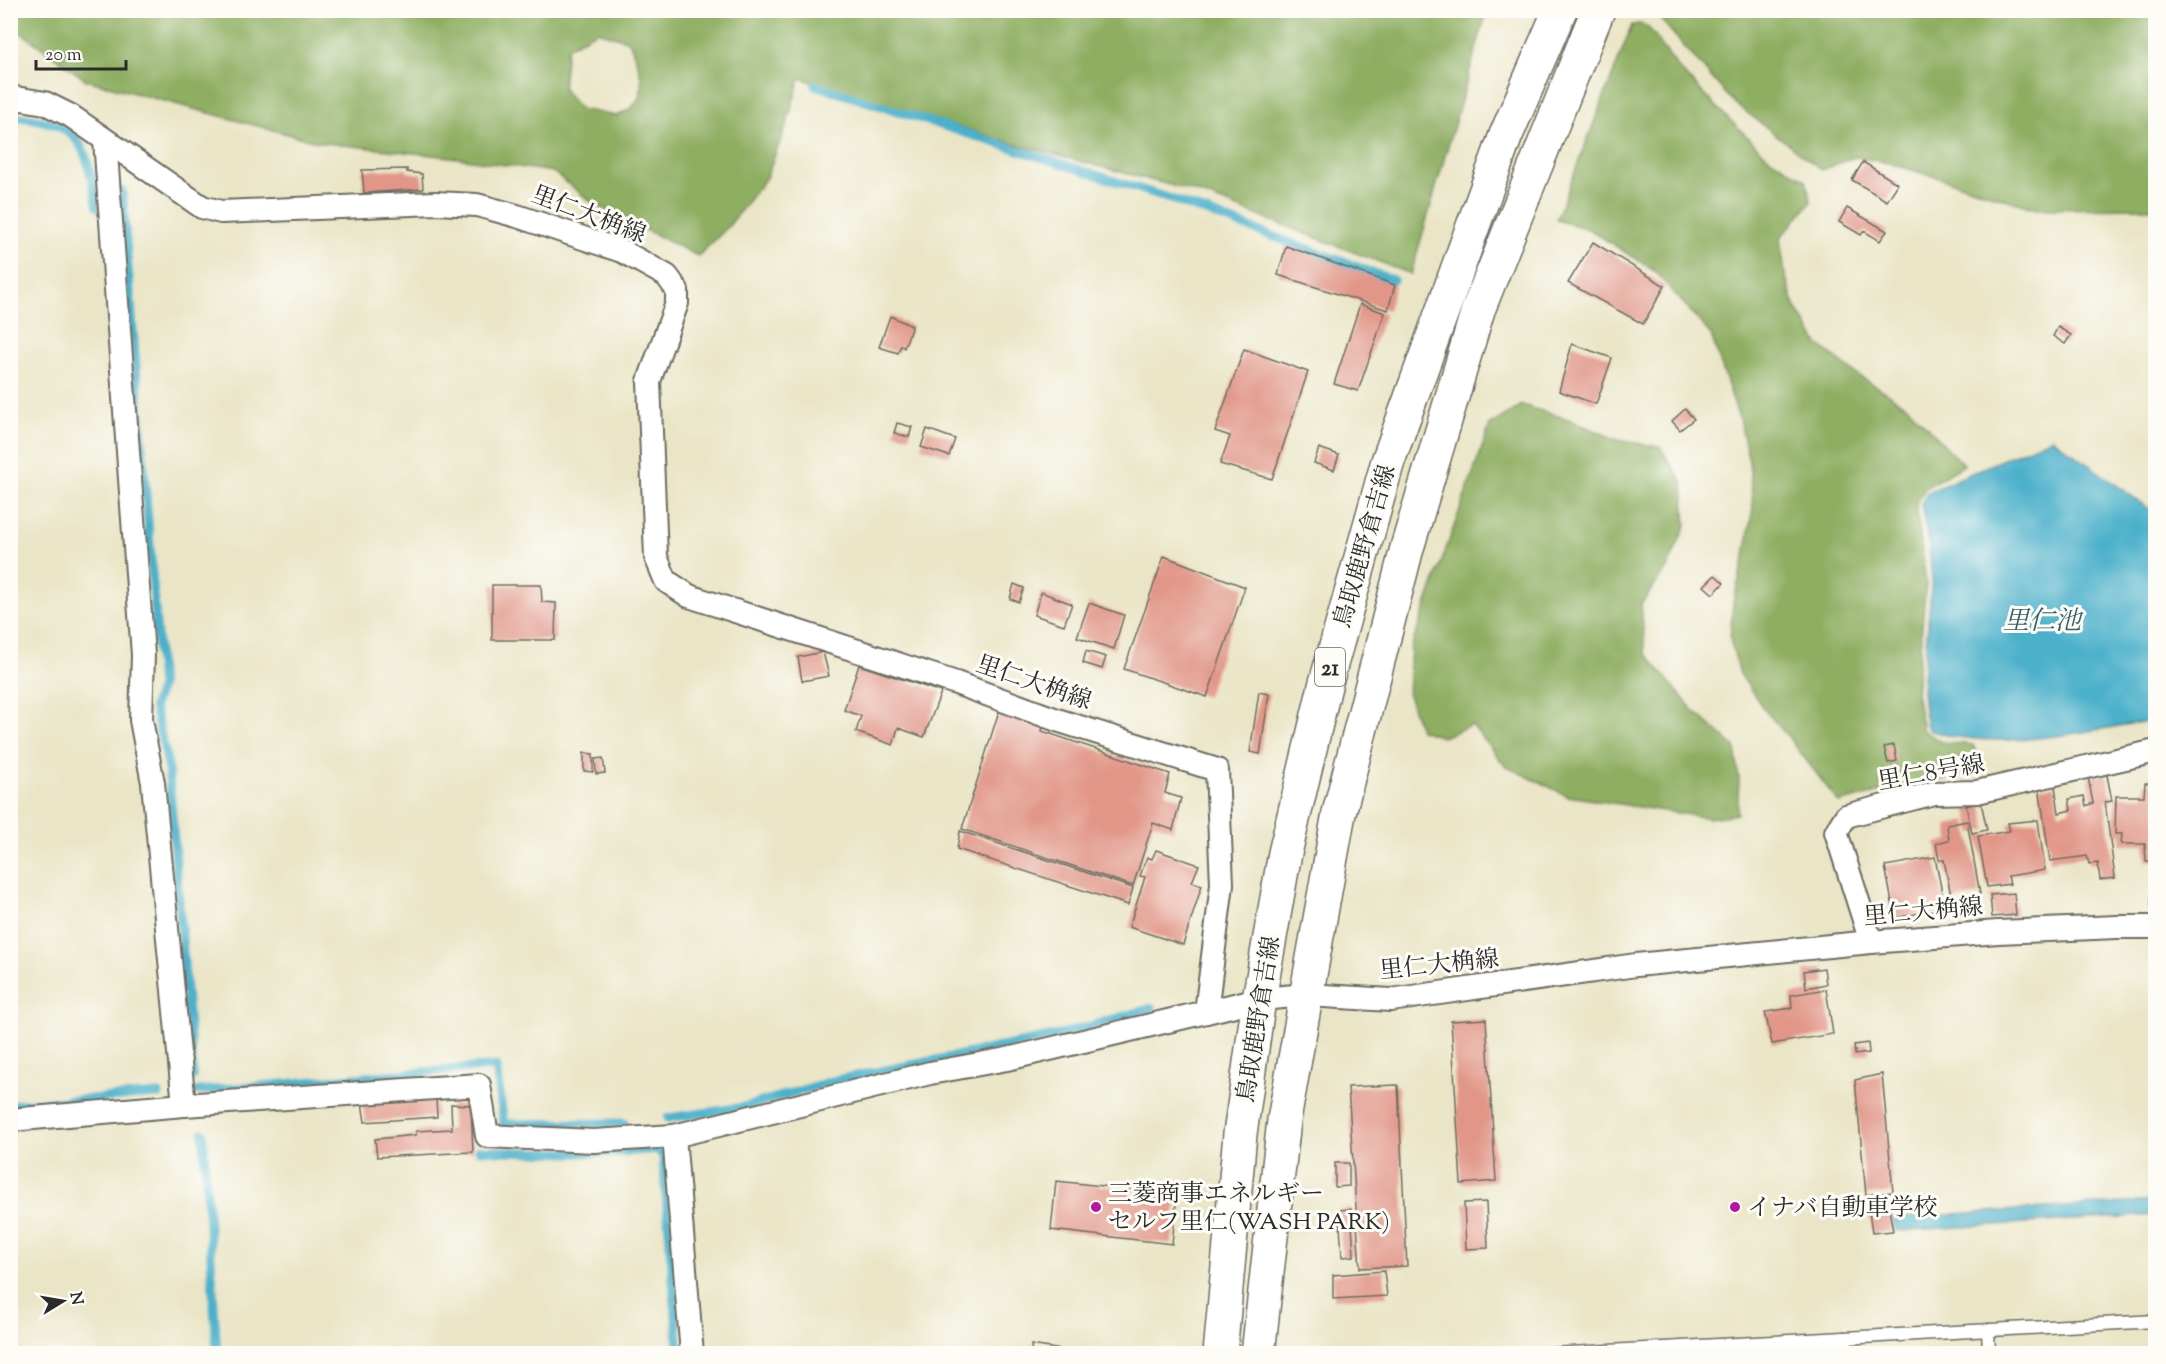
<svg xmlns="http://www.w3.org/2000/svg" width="2166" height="1364" viewBox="0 0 2166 1364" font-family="'Sorts Mill Goudy','Noto Serif JP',serif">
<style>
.forest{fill:#8eae62;stroke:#5c6c46;stroke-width:1.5;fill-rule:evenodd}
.water{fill:#4bb0ca;stroke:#3b6e7a;stroke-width:1.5}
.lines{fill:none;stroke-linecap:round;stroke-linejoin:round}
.stream{stroke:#4bb0ca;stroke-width:9}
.building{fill:#e19688}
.service-casing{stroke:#6e6c61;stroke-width:15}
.minor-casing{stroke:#6e6c61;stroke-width:26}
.primary-casing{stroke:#6e6c61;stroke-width:36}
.service{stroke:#fff;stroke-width:12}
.minor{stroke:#fff;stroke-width:22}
.primary{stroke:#fff;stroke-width:33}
.poi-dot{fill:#b5179e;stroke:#fdfcf7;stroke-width:2}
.labels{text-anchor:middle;stroke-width:6;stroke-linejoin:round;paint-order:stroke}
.shield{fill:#fdfcf7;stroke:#6a6a68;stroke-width:1.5}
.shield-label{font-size:22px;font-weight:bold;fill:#2b2b2b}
.street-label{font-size:24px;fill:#2b2b2b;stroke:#fdfcf7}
.poi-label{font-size:24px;fill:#2b2b2b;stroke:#fdfcf7;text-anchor:start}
.water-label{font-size:26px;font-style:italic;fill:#38606b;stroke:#fdfcf7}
</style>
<rect width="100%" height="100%" fill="#fdfcf7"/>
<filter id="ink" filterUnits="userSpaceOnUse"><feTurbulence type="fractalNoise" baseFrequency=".0167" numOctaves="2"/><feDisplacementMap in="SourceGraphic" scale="12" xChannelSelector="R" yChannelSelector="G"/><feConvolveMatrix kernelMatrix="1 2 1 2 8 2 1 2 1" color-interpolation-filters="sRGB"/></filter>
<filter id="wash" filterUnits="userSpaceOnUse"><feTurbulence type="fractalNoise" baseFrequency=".008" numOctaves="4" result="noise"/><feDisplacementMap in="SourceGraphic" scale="24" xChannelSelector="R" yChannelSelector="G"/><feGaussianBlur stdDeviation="1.35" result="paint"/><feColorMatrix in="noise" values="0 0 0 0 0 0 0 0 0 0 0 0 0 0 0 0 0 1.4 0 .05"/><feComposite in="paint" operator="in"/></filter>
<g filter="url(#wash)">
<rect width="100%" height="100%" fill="#eae5c6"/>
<g class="forest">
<path d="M 11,10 L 1487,10 L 1487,11 L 1411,274 L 1196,192 L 1015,144 L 800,78 L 787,124 L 766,178 L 728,227 L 698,256 L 594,204 L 553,172 L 458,158 L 317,142 L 86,80 L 11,25 ZM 597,31 L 629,41 C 636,60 650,87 634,105 C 630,110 622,113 617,116 L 580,109 L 563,89 L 567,48 Z"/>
<path d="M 1653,11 L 2155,11 L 2155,208 L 2036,209 L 1947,180 L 1888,163 L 1855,157 L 1822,170 L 1733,102 Z"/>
<path d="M 1640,24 L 1648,27 L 1679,69 L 1722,112 L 1768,157 L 1806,180 L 1811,202 L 1780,238 L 1785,274 L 1794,304 L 1818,344 L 1856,374 L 1907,406 L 1964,465 L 1926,487 L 1916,503 L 1926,582 L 1916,693 L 1923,731 L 1942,742 L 1973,745 L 1979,759 L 1970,771 L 1950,779 L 1915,783 L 1839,803 L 1790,739 L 1763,708 L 1740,674 L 1730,639 L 1733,603 L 1745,555 L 1753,507 L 1749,461 L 1739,418 L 1711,335 L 1656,272 L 1589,229 L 1556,220 L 1632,25 Z"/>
<path d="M 1522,405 L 1568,419 L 1618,440 L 1660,447 L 1683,483 L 1686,525 L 1668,567 L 1641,604 L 1645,653 L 1692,709 L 1735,747 L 1739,780 L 1737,814 L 1709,818 L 1568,796 L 1505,766 L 1472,725 L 1442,737 L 1420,730 L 1408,695 L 1411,648 L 1490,425 Z"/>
</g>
<g class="water">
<path d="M 2052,438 L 2155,513 L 2155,720 C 2082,731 2001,753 1928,730 L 1924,712 L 1922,690 L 1932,578 L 1928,540 L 1921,504 L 1928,492 Z"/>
<path d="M 2155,1201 L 2155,1215 L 1896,1231 L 1893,1218 Z"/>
</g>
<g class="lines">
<g class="stream">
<path d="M 815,85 L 1165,197 L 1393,280"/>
<path d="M 10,116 C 84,123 84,142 98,207"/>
<path d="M 122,191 L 161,686 L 154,706 L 168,764 L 193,1076"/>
<path d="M 198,1091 L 496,1066 L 504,1124 L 624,1123"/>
<path d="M 10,1105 L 159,1094"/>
<path d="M 668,1118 L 744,1107 L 836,1080 L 1055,1036 L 1152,1008"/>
<path d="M 203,1133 L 217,1354"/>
<path d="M 479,1150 C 539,1153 598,1155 657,1149 L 663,1156 L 679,1354"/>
</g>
</g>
<g id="blocks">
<g class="building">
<path d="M 1863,162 L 1898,184 L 1887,201 L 1852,180 Z"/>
<path d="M 407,169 L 407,172 L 422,174 L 423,189 L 364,193 L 362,170 Z"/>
<path d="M 1847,208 L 1887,231 L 1880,241 L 1864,231 L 1861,235 L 1839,222 Z"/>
<path d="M 1593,242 L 1665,286 L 1643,324 L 1568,283 Z"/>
<path d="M 1286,246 L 1395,285 L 1388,310 L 1278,275 Z"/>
<path d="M 1360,304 L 1385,313 L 1358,391 L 1334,384 Z"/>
<path d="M 890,316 L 912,326 L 904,348 L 901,345 L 898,353 L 879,347 Z"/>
<path d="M 2058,327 L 2071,335 L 2065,344 L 2053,336 Z"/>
<path d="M 1572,344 L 1612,358 L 1596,404 L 1559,391 Z"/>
<path d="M 1244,349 L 1308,372 L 1272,479 L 1220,464 L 1230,436 L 1215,431 Z"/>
<path d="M 1685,409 L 1694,419 L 1680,430 L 1672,421 Z"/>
<path d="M 897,423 L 912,427 L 909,437 L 894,433 Z"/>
<path d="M 927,429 L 955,439 L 949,456 L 921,447 Z"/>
<path d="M 1319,448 L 1339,455 L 1334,470 L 1314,463 Z"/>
<path d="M 1164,556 L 1245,587 L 1207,697 L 1124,669 Z"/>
<path d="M 1715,575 L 1724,583 L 1713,594 L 1704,586 Z"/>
<path d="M 1014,584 L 1024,588 L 1019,602 L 1010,599 Z"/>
<path d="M 492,585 L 541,585 L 542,602 L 556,603 L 555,640 L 492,640 Z"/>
<path d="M 1041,592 L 1072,604 L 1064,625 L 1034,615 Z"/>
<path d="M 1089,603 L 1124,615 L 1114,649 L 1077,637 Z"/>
<path d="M 1086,651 L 1106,657 L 1102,669 L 1083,663 Z"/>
<path d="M 823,652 L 829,676 L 802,681 L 798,657 Z"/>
<path d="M 859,665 L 941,692 L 924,737 L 898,728 L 893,745 L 856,732 L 861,716 L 844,710 Z"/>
<path d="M 1259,692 L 1269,694 L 1260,754 L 1250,752 Z"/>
<path d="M 999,711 L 1043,725 L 1042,731 L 1170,774 L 1165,793 L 1181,798 L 1173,830 L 1153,823 L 1133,886 L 962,829 Z"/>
<path d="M 1894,745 L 1897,761 L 1888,763 L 1884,747 Z"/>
<path d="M 584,753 L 593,754 L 593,772 L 584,771 Z"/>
<path d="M 603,758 L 605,773 L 596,774 L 595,759 Z"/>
<path d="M 2107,775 L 2112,801 L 2105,802 L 2115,878 L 2100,880 L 2098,863 L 2089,864 L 2087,856 L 2050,861 L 2039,787 L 2055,786 L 2059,813 L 2071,810 L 2069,799 L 2084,796 L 2086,806 L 2093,803 L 2088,777 Z"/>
<path d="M 2145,783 L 2156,783 L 2156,861 L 2146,861 L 2145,844 L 2121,844 L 2122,834 L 2115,834 L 2116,796 L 2144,796 Z"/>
<path d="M 1981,802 L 1987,830 L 1972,833 L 1966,806 Z"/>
<path d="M 2038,820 L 2045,870 L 2008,876 L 2010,884 L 1987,887 L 1978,836 L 2010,831 L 2008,823 Z"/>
<path d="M 1967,821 L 1980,894 L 1952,901 L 1944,860 L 1939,860 L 1936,843 L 1949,840 L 1947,825 Z"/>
<path d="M 960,831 L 1133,888 L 1128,905 L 957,849 Z"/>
<path d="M 1156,850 L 1199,865 L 1192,882 L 1202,885 L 1183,945 L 1129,927 L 1145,877 L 1140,876 L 1147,857 L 1152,859 Z"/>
<path d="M 1935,857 L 1945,908 L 1895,918 L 1885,866 Z"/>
<path d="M 2151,881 L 2156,881 L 2156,906 L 2151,907 Z"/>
<path d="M 2014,893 L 2016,915 L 1992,917 L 1990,895 Z"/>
<path d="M 1824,968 L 1826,984 L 1806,988 L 1804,971 Z"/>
<path d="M 1826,989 L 1833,1034 L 1772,1044 L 1765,1012 L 1792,1008 L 1791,995 Z"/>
<path d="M 1486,1019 L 1496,1181 L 1461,1184 L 1451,1021 Z"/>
<path d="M 1868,1043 L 1869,1053 L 1855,1055 L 1854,1045 Z"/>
<path d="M 1882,1074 L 1893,1192 L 1866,1195 L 1855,1080 Z"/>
<path d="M 1398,1085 L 1407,1266 L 1360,1268 L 1348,1087 Z"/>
<path d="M 436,1098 L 437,1117 L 365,1122 L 362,1103 Z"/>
<path d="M 451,1104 L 471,1105 L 473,1152 L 377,1157 L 375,1139 L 416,1135 L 416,1131 L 452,1129 Z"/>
<path d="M 1335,1163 L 1349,1163 L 1349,1186 L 1335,1187 Z"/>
<path d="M 1056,1181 L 1177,1194 L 1172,1244 L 1051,1230 Z"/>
<path d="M 1486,1202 L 1488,1248 L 1466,1249 L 1464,1203 Z"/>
<path d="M 1351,1209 L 1354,1256 L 1342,1257 L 1339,1210 Z"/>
<path d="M 1889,1209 L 1893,1231 L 1872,1233 L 1869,1212 Z"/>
<path d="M 1384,1271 L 1387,1296 L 1333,1299 L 1333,1275 Z"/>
<path d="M 1031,1345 L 1074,1352 L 1074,1354 L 1032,1354 Z"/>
<path d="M 1403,1350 L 1403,1354 L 1361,1354 L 1361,1352 Z"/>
</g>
</g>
</g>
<g filter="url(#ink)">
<use href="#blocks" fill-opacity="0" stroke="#6e6c61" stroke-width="1.5"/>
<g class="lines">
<defs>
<g id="service">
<path d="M 1988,1330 L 1989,1354"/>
<path d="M 1843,1338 L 1844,1354"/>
<path d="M 1553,1354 L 2156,1321"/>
</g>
<g id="minor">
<path d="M 10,97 L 45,103 L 71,116 L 202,207 L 221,212 L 435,203 L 477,205 L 517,216 L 622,251 L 667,276 L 677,290 L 677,303 L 649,381 L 656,557 L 666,581 L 689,596 L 956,683 L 1057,720 L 1217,770 L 1222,884 L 1206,1012 L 1259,999 L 1307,995 L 1391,1000 L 1636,965 L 1871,942 L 1998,932 L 2117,927 L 2156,927"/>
<path d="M 105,140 L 143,655 L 141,720 L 153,783 L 184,1105"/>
<path d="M 1871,942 L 1836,832 L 1846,816 L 1934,793 L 1977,792 L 2156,751"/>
<path d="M 10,1120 L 184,1105 L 479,1085 L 487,1136 L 594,1141 L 674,1136 L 930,1073 L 1007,1059 L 1206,1012"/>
<path d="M 674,1136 L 692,1354"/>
</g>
<g id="primary">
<path d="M 1220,1354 L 1240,1134 L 1259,999 L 1285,853 L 1325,686 L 1388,461 L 1506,135 L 1560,10"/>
<path d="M 1258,1354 L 1284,1120 L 1339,813 L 1407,548 L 1478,310 L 1598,10"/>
</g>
</defs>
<use href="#service" class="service-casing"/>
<use href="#minor" class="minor-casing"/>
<use href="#primary" class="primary-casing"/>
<use href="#service" class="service"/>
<use href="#minor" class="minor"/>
<use href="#primary" class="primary"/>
</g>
</g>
<g class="poi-dot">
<circle cx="1096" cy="1207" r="6"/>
<circle cx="1735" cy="1207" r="6"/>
</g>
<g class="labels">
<rect class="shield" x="1315" y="648" width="30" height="38" rx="4.5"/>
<g class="shield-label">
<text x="1330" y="675">21</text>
</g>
<g class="street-label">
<text transform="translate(589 214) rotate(21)" y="8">里仁大桷線</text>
<text transform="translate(1364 546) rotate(-74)" y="8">鳥取鹿野倉吉線</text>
<text transform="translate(1034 682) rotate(19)" y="8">里仁大桷線</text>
<text transform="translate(1931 772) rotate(-10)" y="8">里仁8号線</text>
<text transform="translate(1923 911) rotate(-5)" y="8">里仁大桷線</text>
<text transform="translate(1439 964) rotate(-6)" y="8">里仁大桷線</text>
<text transform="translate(1258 1019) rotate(-81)" y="8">鳥取鹿野倉吉線</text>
</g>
<g class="poi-label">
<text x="1108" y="1201">三菱商事エネルギー<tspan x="1108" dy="28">セルフ里仁(WASH PARK)</tspan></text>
<text x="1747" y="1215">イナバ自動車学校</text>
</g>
<g class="water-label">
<text x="2042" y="629">里仁池</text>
</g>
</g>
<rect width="2166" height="1364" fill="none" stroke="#fdfcf7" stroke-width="36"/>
<g transform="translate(63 1301) rotate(79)" stroke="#fdfcf7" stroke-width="4.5" paint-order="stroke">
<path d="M0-4.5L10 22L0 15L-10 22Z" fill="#2b2b2b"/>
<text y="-9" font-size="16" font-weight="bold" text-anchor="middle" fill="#2b2b2b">N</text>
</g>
<path d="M36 60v9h90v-9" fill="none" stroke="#2b2b2b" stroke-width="3"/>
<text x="45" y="60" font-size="18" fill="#2b2b2b" stroke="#fdfcf7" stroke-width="4.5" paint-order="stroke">20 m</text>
</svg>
